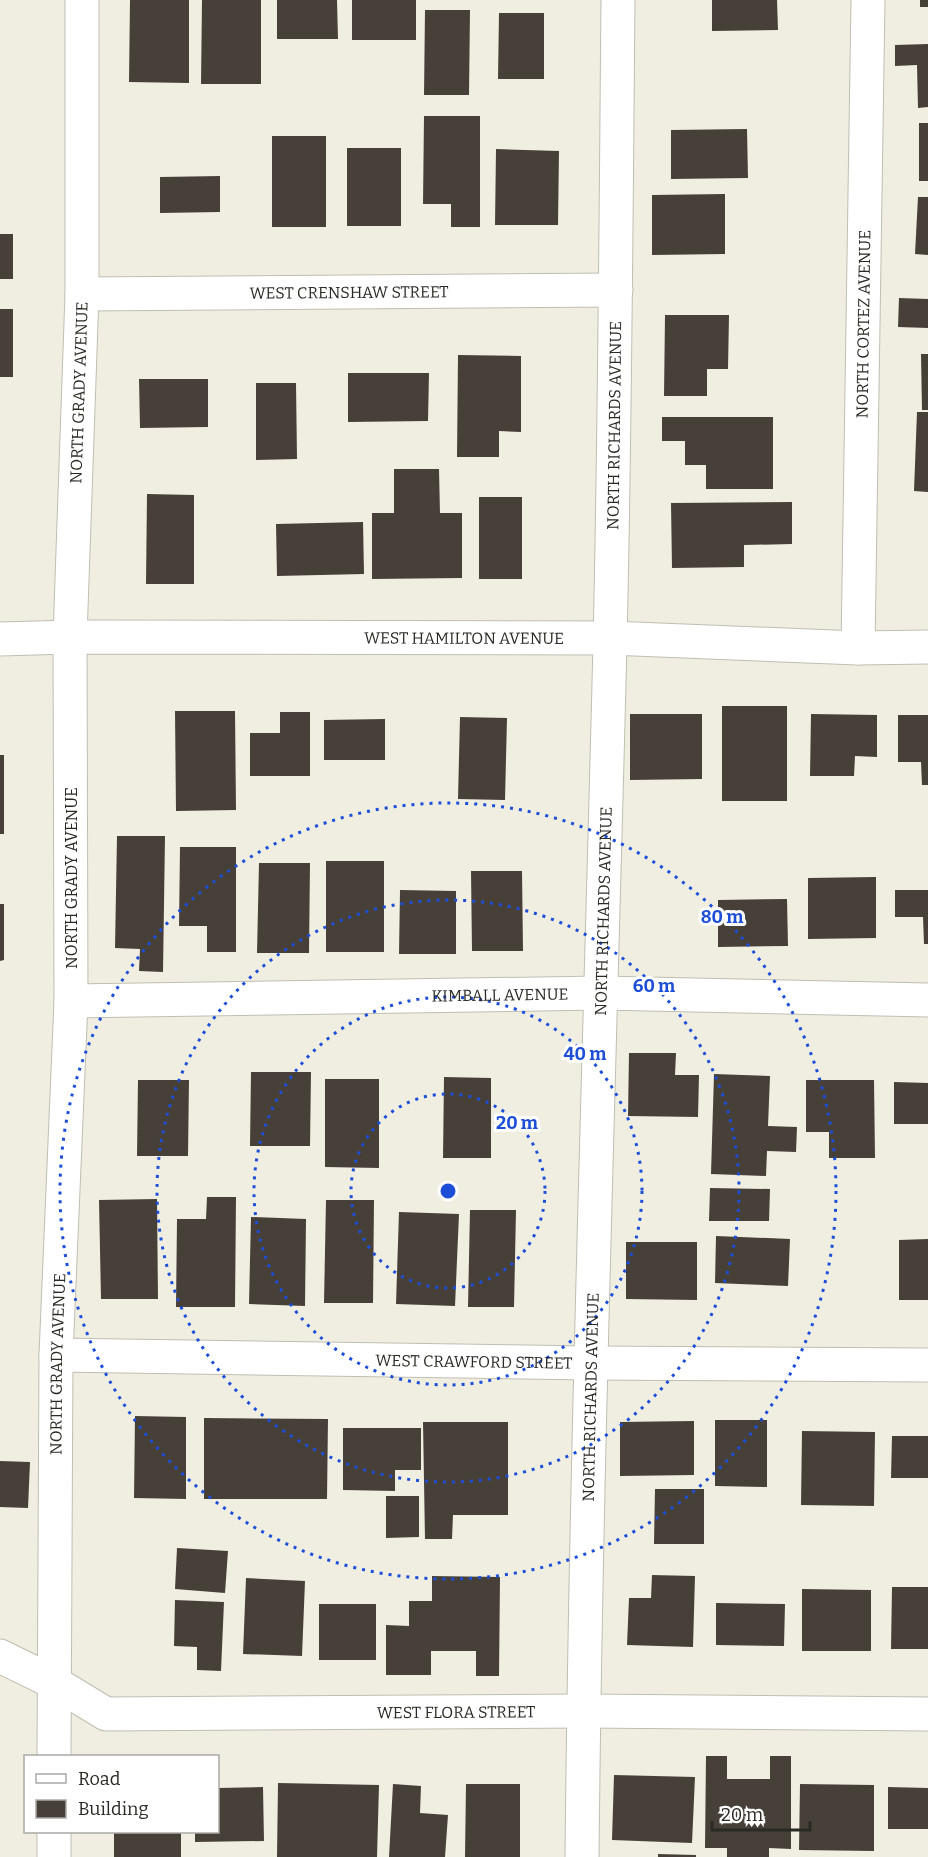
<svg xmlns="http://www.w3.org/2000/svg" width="928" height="1857" viewBox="0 0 928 1857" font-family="Bitter,serif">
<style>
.building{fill:#474038}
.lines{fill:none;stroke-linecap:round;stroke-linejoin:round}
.minor-casing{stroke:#c0beb2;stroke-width:35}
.minor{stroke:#fff;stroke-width:33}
.ring{fill:none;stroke:#1d4ed8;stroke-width:3;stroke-dasharray:3 6}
.labels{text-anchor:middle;stroke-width:6;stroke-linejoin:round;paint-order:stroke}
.street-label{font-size:16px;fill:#2a2924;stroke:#fff}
.centre{fill:#1d4ed8;stroke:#fff;stroke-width:3}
.ring-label{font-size:18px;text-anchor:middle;font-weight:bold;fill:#1d4ed8;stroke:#fff;stroke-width:6;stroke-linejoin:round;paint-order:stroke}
</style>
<rect width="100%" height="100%" fill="#f0eee1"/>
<g class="building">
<path d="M 130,0 L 189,0 L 189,83 L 129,82 Z"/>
<path d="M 202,0 L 261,0 L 261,84 L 201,84 Z"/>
<path d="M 277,0 L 337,0 L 338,39 L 277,39 Z"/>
<rect x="352" y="0" width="64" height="40"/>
<path d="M 712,0 L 777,0 L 778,30 L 712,31 Z"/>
<rect x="920" y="0" width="8" height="7"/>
<path d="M 425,10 L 470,10 L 469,95 L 424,95 Z"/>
<path d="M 499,13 L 544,13 L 544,79 L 498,79 Z"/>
<path d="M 928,44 L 928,107 L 918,108 L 917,65 L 895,66 L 895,45 Z"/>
<path d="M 424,116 L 480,116 L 480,227 L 451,227 L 451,204 L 423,204 Z"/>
<rect x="919" y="123" width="9" height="58"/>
<path d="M 747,129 L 748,178 L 671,179 L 671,130 Z"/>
<rect x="272" y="136" width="54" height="91"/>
<rect x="347" y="148" width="54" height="78"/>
<path d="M 496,149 L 559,151 L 558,225 L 495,225 Z"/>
<path d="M 220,176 L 220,212 L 160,213 L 160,177 Z"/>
<path d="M 725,194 L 725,254 L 652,255 L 652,195 Z"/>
<path d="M 918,197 L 928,197 L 928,255 L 915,254 Z"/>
<rect x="0" y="234" width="13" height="45"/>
<path d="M 899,298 L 928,299 L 928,328 L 898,327 Z"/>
<rect x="0" y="309" width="13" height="68"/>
<path d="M 665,315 L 729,315 L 728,369 L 707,369 L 707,396 L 664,396 Z"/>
<path d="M 921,354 L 928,354 L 928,410 L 922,410 Z"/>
<path d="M 458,355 L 521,356 L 521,432 L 499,431 L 499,457 L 457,457 Z"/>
<path d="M 348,373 L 429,373 L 428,421 L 348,422 Z"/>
<path d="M 139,379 L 208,379 L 208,427 L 140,428 Z"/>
<path d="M 256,383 L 296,383 L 297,459 L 256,460 Z"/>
<path d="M 917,412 L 928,412 L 928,492 L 914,491 Z"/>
<path d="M 662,417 L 773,417 L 773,489 L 706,489 L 706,465 L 685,465 L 685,441 L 662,441 Z"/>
<path d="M 394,469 L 439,469 L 440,513 L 462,513 L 462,578 L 372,579 L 372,513 L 394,513 Z"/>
<path d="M 147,494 L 194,495 L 194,584 L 146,584 Z"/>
<rect x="479" y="497" width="43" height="82"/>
<path d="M 792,502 L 792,544 L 744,545 L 744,567 L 672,568 L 671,503 Z"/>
<path d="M 363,522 L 364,574 L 277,576 L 276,524 Z"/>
<rect x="722" y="706" width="65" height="95"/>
<path d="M 175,711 L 235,711 L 236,810 L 176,811 Z"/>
<path d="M 280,712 L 310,712 L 310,776 L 250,776 L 250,733 L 280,733 Z"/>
<path d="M 630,714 L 702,714 L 702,779 L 630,780 Z"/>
<path d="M 811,714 L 877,715 L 877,757 L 855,756 L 854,776 L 810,776 Z"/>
<path d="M 898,715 L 928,715 L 928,785 L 922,785 L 921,762 L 898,762 Z"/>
<path d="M 460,717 L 507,718 L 505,800 L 458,799 Z"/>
<path d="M 385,719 L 385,760 L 324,760 L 324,720 Z"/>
<rect x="0" y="755" width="4" height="79"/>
<path d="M 117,836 L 165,836 L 163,972 L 139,971 L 140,949 L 115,948 Z"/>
<path d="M 180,847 L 236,847 L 236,952 L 207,952 L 207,926 L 179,926 Z"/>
<rect x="326" y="861" width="58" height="91"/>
<path d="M 259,863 L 310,863 L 309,953 L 257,953 Z"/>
<path d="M 471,871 L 522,871 L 523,951 L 472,951 Z"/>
<path d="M 876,877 L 876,938 L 808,939 L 808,878 Z"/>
<path d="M 400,890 L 456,891 L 456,954 L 399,954 Z"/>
<path d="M 895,890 L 928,890 L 928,944 L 924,944 L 923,917 L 895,917 Z"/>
<path d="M 787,899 L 788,946 L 718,947 L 718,900 Z"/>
<path d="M 0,904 L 4,904 L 4,960 L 0,961 Z"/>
<path d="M 629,1053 L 676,1053 L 675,1075 L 699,1075 L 698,1117 L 628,1116 Z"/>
<path d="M 251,1072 L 311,1072 L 310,1146 L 250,1146 Z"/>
<path d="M 714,1074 L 770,1076 L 768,1126 L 797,1127 L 796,1152 L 767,1151 L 766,1176 L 711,1174 Z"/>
<path d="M 444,1077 L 491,1078 L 491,1158 L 443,1158 Z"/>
<path d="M 325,1079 L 379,1079 L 379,1168 L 325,1167 Z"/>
<path d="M 138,1080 L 189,1080 L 188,1156 L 137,1156 Z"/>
<path d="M 806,1080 L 874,1080 L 875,1158 L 829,1158 L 829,1132 L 806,1132 Z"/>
<path d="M 894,1082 L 928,1083 L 928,1124 L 894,1124 Z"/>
<path d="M 710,1188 L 770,1189 L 769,1221 L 709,1221 Z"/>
<path d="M 207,1197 L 236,1197 L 235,1307 L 176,1307 L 177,1219 L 206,1219 Z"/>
<path d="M 157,1199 L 158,1299 L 101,1299 L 99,1200 Z"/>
<path d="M 326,1200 L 374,1200 L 373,1303 L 324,1303 Z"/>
<path d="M 470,1210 L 516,1210 L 514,1307 L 468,1307 Z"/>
<path d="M 399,1212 L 459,1214 L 455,1306 L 396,1304 Z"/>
<path d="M 251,1217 L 306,1219 L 305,1306 L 249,1304 Z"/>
<path d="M 716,1236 L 790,1239 L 788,1286 L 715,1283 Z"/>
<path d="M 928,1239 L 928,1300 L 899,1300 L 899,1240 Z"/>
<path d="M 626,1242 L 697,1242 L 697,1300 L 626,1299 Z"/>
<path d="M 135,1416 L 186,1417 L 186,1499 L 134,1498 Z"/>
<path d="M 204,1418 L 328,1419 L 327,1499 L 204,1499 Z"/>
<path d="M 715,1420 L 767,1420 L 767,1487 L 715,1486 Z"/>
<path d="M 694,1421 L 694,1475 L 620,1476 L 620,1422 Z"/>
<path d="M 423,1422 L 508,1422 L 508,1515 L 453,1515 L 452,1539 L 425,1539 Z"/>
<path d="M 343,1428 L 421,1428 L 421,1470 L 395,1470 L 395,1491 L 343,1490 Z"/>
<path d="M 802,1431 L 875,1432 L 874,1506 L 801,1505 Z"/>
<path d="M 892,1436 L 928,1436 L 928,1478 L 891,1478 Z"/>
<path d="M 0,1461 L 30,1462 L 28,1508 L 0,1507 Z"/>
<path d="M 655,1489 L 704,1489 L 704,1544 L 654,1544 Z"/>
<path d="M 386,1496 L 419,1496 L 419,1537 L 386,1538 Z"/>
<path d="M 177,1548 L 228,1551 L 225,1593 L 175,1589 Z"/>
<path d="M 652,1575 L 695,1576 L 693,1647 L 627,1645 L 629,1598 L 651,1598 Z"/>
<path d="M 432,1576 L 500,1577 L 499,1676 L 476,1676 L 476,1651 L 431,1651 L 431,1675 L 386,1675 L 386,1625 L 409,1626 L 409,1601 L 432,1601 Z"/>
<path d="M 246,1578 L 305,1581 L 302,1656 L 243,1654 Z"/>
<path d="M 892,1587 L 928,1587 L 928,1649 L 891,1649 Z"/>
<path d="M 802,1589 L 871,1590 L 871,1651 L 802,1651 Z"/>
<path d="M 175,1600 L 224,1602 L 221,1671 L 197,1670 L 197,1647 L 174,1646 Z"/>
<path d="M 716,1603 L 785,1604 L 784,1646 L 716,1645 Z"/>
<rect x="319" y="1604" width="57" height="56"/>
<path d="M 706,1756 L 727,1756 L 727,1779 L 770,1779 L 770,1756 L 791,1756 L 791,1849 L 769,1848 L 769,1857 L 727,1857 L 727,1848 L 705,1848 Z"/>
<path d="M 614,1775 L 695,1777 L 692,1843 L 612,1840 Z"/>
<path d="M 278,1783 L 379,1785 L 377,1857 L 277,1857 Z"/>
<path d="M 393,1784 L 421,1786 L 420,1813 L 448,1815 L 445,1857 L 389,1857 Z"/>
<path d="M 466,1784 L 520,1784 L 520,1857 L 465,1857 Z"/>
<path d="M 800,1784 L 874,1785 L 874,1851 L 799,1850 Z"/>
<path d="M 263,1787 L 264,1841 L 195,1842 L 195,1832 L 218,1832 L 218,1788 Z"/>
<path d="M 888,1787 L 928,1788 L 928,1829 L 888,1829 Z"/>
<rect x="114" y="1832" width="67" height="25"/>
<path d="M 658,1854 L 696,1855 L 696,1857 L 658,1857 Z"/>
</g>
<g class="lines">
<defs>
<g id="minor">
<path id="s1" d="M 82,294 L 616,290"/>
<path id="s2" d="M 0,639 L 70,637 L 610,638 L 858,648 L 928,647"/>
<path id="s3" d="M 858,648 L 868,0"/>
<path id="s4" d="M 71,1001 L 601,993 L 928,1000"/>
<path id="s5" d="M 56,1355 L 591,1363 L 928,1365"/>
<path id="s6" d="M 0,1656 L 55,1683 L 106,1714 L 583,1711 L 928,1714"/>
<path id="s7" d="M 54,1756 L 56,1355 L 71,1001 L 70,637 L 82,294 L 82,0"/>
<path d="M 54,1857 L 54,1832"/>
<path id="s8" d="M 582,1857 C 586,1453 600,1048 610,644 C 615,429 616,215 618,0"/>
</g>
</defs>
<use href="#minor" class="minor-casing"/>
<use href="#minor" class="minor"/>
</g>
<g class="ring">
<circle cx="448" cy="1191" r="97"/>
<circle cx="448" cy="1191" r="194"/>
<circle cx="448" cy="1191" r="291"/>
<circle cx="448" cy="1191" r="388"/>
</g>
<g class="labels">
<g class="street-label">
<text dy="6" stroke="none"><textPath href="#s1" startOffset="267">WEST CRENSHAW STREET</textPath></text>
<text dy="6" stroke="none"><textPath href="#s3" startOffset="324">NORTH CORTEZ AVENUE</textPath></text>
<text dy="6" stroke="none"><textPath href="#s7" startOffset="1364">NORTH GRADY AVENUE</textPath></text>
<text dy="6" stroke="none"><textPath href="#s8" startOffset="1432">NORTH RICHARDS AVENUE</textPath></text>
<text dy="6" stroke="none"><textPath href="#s2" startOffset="464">WEST HAMILTON AVENUE</textPath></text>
<text transform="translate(71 878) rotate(-90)" y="6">NORTH GRADY AVENUE</text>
<text dy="6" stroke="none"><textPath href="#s8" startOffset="946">NORTH RICHARDS AVENUE</textPath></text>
<text dy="6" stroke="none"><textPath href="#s4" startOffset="429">KIMBALL AVENUE</textPath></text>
<text dy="6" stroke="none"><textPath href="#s5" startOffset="418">WEST CRAWFORD STREET</textPath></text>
<text dy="6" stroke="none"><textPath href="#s7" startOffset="392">NORTH GRADY AVENUE</textPath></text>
<text dy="6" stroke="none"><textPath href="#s8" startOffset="460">NORTH RICHARDS AVENUE</textPath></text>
<text dy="6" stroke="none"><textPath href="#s6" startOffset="471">WEST FLORA STREET</textPath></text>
</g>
</g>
<circle cx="448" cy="1191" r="9" class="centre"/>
<g class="ring-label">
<text x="722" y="923">80 m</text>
<text x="654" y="992">60 m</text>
<text x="585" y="1060">40 m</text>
<text x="517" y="1129">20 m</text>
</g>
<rect x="24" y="1755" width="195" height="78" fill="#ffffff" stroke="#aaa9a7" stroke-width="1.5"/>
<rect x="36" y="1774" width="30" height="9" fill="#ffffff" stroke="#aaa9a7" stroke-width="1.5"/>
<text x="78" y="1785" font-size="18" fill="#2a2924">Road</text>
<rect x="36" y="1800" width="30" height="18" fill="#474038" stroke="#aaa9a7" stroke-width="1.5"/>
<text x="78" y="1815" font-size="18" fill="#2a2924">Building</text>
<path d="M712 1821v9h98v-9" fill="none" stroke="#2a2924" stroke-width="3"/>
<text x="721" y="1821" font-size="18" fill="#2a2924" stroke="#ffffff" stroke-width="4.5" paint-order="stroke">20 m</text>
</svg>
